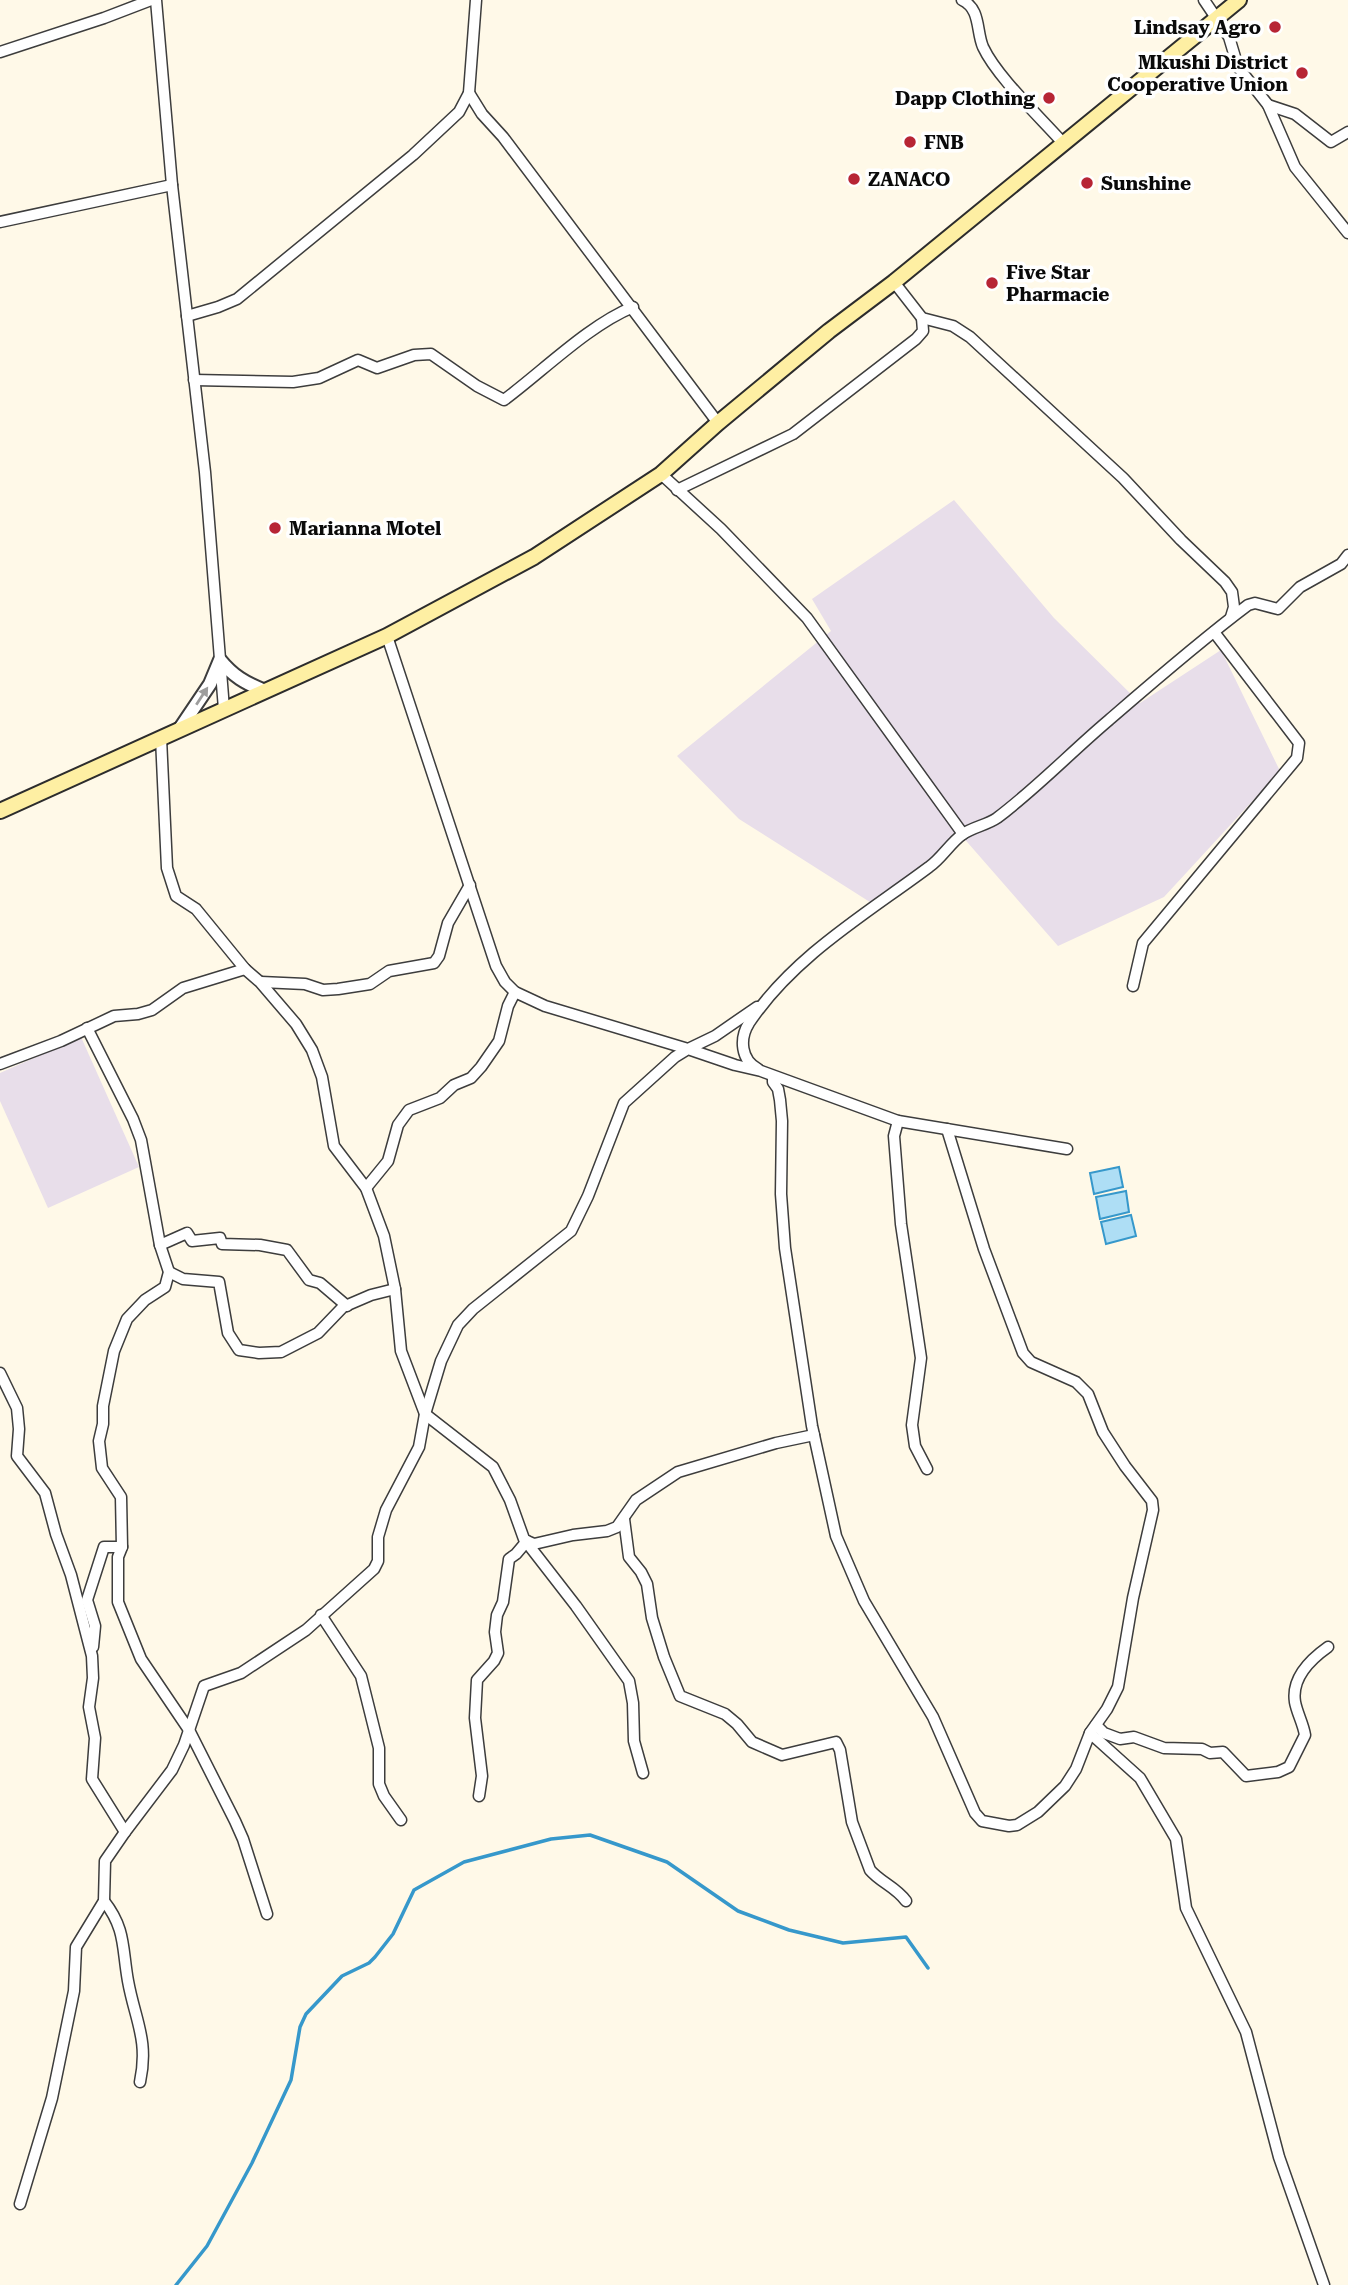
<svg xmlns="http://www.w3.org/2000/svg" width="1348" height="2285" viewBox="0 0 1348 2285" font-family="'Roboto Serif',serif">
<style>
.industrial{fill:#e8deea}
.water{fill:#aedef5;stroke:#3698cb;stroke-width:2}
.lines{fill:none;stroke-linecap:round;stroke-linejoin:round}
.stream{stroke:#3698cb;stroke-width:3.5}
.minor-casing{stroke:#3d3d3d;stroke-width:13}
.tertiary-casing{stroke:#3d3d3d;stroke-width:16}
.secondary-casing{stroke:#2c2c2c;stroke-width:18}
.minor{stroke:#fff;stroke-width:10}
.tertiary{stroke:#fff;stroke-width:12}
.secondary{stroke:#feefa3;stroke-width:14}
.oneway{fill:#9d9d9d}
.poi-dot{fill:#b72535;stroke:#fff;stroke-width:2.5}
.labels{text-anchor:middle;stroke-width:7;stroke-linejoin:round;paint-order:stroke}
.poi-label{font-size:19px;font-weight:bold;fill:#0a0a0a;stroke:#fff;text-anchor:start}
</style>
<rect width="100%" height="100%" fill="#fff9e8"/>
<g class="industrial">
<path d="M 954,500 L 1054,618 L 1140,703 L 1221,650 L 1280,771 L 1164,897 L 1058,946 L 961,835 L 873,904 L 739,819 L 677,756 L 831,631 L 812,599 Z"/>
<path d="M 81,1037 L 139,1167 L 48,1208 L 0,1101 L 0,1073 Z"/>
</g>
<g class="water">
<path d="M 1119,1167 L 1123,1187 L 1094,1194 L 1090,1173 Z"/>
<path d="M 1126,1191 L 1129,1212 L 1100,1219 L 1096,1197 Z"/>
<path d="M 1131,1215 L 1136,1236 L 1106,1244 L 1101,1222 Z"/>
</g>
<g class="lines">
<path class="stream" d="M 176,2285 L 207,2246 L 252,2163 L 291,2080 L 300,2027 L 306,2014 L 342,1976 L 369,1963 L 375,1957 L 393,1934 L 414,1890 L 464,1862 L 551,1839 L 590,1835 L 667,1862 L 738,1911 L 789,1930 L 843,1943 L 906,1937 L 928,1968"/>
<defs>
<g id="minor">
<path d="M 156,0 L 172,185 L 205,472 L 224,709"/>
<path d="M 962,0 C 981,9 976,31 983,47 C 997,77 1040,117 1063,143"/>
<path d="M 1204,0 L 1229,37 L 1238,67 L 1268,105 L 1295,167 L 1348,233"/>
<path d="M 0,52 L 104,18 L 151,0"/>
<path d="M 469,93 L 482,114 L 503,137 L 718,423"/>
<path d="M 1268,105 L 1295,114 L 1331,142 L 1348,132"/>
<path d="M 0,222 L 172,185"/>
<path d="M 894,282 L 922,318 L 953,326 L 970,337 L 1123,478 L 1181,540 L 1225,582 L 1232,592 L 1234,607 L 1231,617"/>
<path d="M 187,316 L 218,307 L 237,299 L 413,155 L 459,112 L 469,93 L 476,0"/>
<path d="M 194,380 L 293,382 L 319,378 L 358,360 L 377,368 L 414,355 L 431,354 L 477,386 L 504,400 C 543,371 589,325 633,307"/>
<path d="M 661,474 L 721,529 L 807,618 L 963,834"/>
<path d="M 677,490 L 793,434 L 916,339 L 923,331 L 922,318"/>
<path d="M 387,636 L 496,966 L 505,982 L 515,992 L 545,1006 L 688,1049 L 715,1036 L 757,1007"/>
<path d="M 261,982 L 305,984 L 323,990 L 338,989 L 370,984 L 389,971 L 434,963 L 439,956 L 448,923 L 470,885"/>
<path d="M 1133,986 L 1143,943 L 1297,758 L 1299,743 L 1214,632"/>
<path d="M 87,1028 L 133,1119 L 141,1140 L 160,1245 L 169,1272 L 165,1287 L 145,1300 L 127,1319 L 114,1351 L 103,1406 L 103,1424 L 99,1441 L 102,1468 L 121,1497 L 122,1547 L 118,1557 L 118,1602 L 141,1659 L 189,1730 L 235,1821 L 243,1839 L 267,1914"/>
<path d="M 0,1064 L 61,1041 L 114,1016 L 138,1014 L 152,1010 L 183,988 L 245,969"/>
<path d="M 758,1069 C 741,1060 739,1039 749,1023 C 794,956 866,914 929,867 C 942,858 950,843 963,834 C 973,827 987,825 997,818 C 1037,788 1071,752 1109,720 C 1154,681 1200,641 1248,605 L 1255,603 L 1278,609 L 1300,587 L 1341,564 L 1348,555"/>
<path d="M 773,1077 L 773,1082 L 778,1089 L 780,1100 L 782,1121 L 781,1194 L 785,1248 L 812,1426 L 836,1536 L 864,1601 L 933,1717 L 975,1813 L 982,1821 L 1009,1826 L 1017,1825 L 1038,1812 L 1065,1786 L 1076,1769 L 1090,1733 L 1107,1709 L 1118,1687 L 1133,1598 L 1153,1510 L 1152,1501 L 1125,1466 L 1103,1432 L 1088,1394 L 1076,1382 L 1031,1362 L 1023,1353 L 984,1249 L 947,1129"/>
<path d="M 898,1121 L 894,1136 L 901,1224 L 921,1358 L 912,1425 L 915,1446 L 927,1469"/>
<path d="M 366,1188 L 388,1161 L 398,1125 L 409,1110 L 440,1098 L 454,1085 L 471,1078 L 481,1067 L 499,1041 L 508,1006 L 515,992"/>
<path d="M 160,1245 L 187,1233 L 192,1241 L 220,1238 L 222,1244 L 260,1245 L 287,1250 L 309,1280 L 320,1283 L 347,1306"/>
<path d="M 169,1272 L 183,1279 L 219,1282 L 228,1333 L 239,1350 L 259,1353 L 281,1352 L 318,1333 L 343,1307 L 371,1295 L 395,1289"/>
<path d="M 0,1373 L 17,1408 L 19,1429 L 17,1456 L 45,1493 L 56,1534 L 71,1575 L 92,1656 L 93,1678 L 89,1707 L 95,1738 L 92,1779 L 125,1832"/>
<path d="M 425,1414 L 441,1361 L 458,1325 L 473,1309 L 571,1231 L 588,1196 L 624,1103 L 675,1057 L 688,1049 L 735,1065 L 761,1071 L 898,1121 L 1067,1149"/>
<path d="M 425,1414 L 493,1467 L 510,1500 L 524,1539 L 576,1606 L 629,1681 L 633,1703 L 634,1741 L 643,1773"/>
<path d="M 624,1519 L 629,1557 L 641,1572 L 647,1584 L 652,1618 L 664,1657 L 680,1696 L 725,1714 L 737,1724 L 752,1742 L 782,1755 L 836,1742 L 840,1750 L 852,1822 L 870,1870 C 880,1882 896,1887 906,1901"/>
<path d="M 527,1541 L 534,1544 L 573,1535 L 607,1531 L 617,1527 L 636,1500 L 678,1472 L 776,1443 L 814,1435"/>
<path d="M 321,1615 L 361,1676 L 379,1748 L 379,1784 L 384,1796 L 401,1820"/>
<path d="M 93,1647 L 95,1626 L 87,1600 L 104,1547 L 122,1547"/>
<path d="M 1096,1725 L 1104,1733 L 1120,1739 L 1134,1737 L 1164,1748 L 1202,1749 L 1210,1753 L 1223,1752 L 1246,1776 L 1278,1772 L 1289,1767 L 1305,1735 C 1303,1723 1297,1713 1295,1702 C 1291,1677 1311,1659 1328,1647"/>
<path d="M 1090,1733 L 1140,1778 L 1176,1839 L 1186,1908 L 1246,2032 L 1279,2157 L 1324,2285"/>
<path d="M 479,1796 L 482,1776 L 475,1718 L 477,1680 L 494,1661 L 498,1653 L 495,1632 L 497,1615 L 503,1602 L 509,1559 L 516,1554 L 527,1541"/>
<path d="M 104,1901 C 126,1929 122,1948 128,1981 C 135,2020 149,2040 140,2082"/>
<path d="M 20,2204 L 52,2098 L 74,1991 L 76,1947 L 104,1901 L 105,1861 L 125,1832 L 172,1770 L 184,1745 L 204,1686 L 241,1673 L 306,1630 L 374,1569 L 378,1561 L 378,1537 L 386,1510 L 419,1447 L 425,1414 L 401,1351 L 395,1289 L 384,1236 L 366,1188 L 334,1146 L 322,1077 L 312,1050 L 296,1024 L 260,982 L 245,969 L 196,909 L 176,896 L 167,868 L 161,738"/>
</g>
<path id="tertiary" d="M 179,730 L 210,684 L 220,660 C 233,676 245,683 265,691"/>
<path id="secondary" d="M 0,811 L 387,636 L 534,557 L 661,474 L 718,423 L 829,331 L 894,282 L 1239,0"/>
</defs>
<use href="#minor" class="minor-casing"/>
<use href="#tertiary" class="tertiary-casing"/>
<use href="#secondary" class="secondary-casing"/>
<use href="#minor" class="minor"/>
<use href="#tertiary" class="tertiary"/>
<use href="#secondary" class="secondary"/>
</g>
<defs><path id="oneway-solid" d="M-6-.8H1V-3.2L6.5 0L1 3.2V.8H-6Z" transform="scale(1.75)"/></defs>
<use class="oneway" href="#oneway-solid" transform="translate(202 696) rotate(-57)"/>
<g class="poi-dot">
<circle cx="1275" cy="27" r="7"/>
<circle cx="1302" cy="73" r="7"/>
<circle cx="1049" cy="98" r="7"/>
<circle cx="910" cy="142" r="7"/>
<circle cx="854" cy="179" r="7"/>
<circle cx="1087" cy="183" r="7"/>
<circle cx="992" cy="283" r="7"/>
<circle cx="275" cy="528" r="7"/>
</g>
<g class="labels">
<g class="poi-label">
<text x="1261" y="34" text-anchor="end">Lindsay Agro</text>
<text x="1288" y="69" text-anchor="end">Mkushi District<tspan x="1288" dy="22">Cooperative Union</tspan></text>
<text x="1035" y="105" text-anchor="end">Dapp Clothing</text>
<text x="924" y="149">FNB</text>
<text x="868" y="186">ZANACO</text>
<text x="1101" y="190">Sunshine</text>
<text x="1006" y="279">Five Star<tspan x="1006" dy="22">Pharmacie</tspan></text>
<text x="289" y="535">Marianna Motel</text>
</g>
</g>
</svg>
